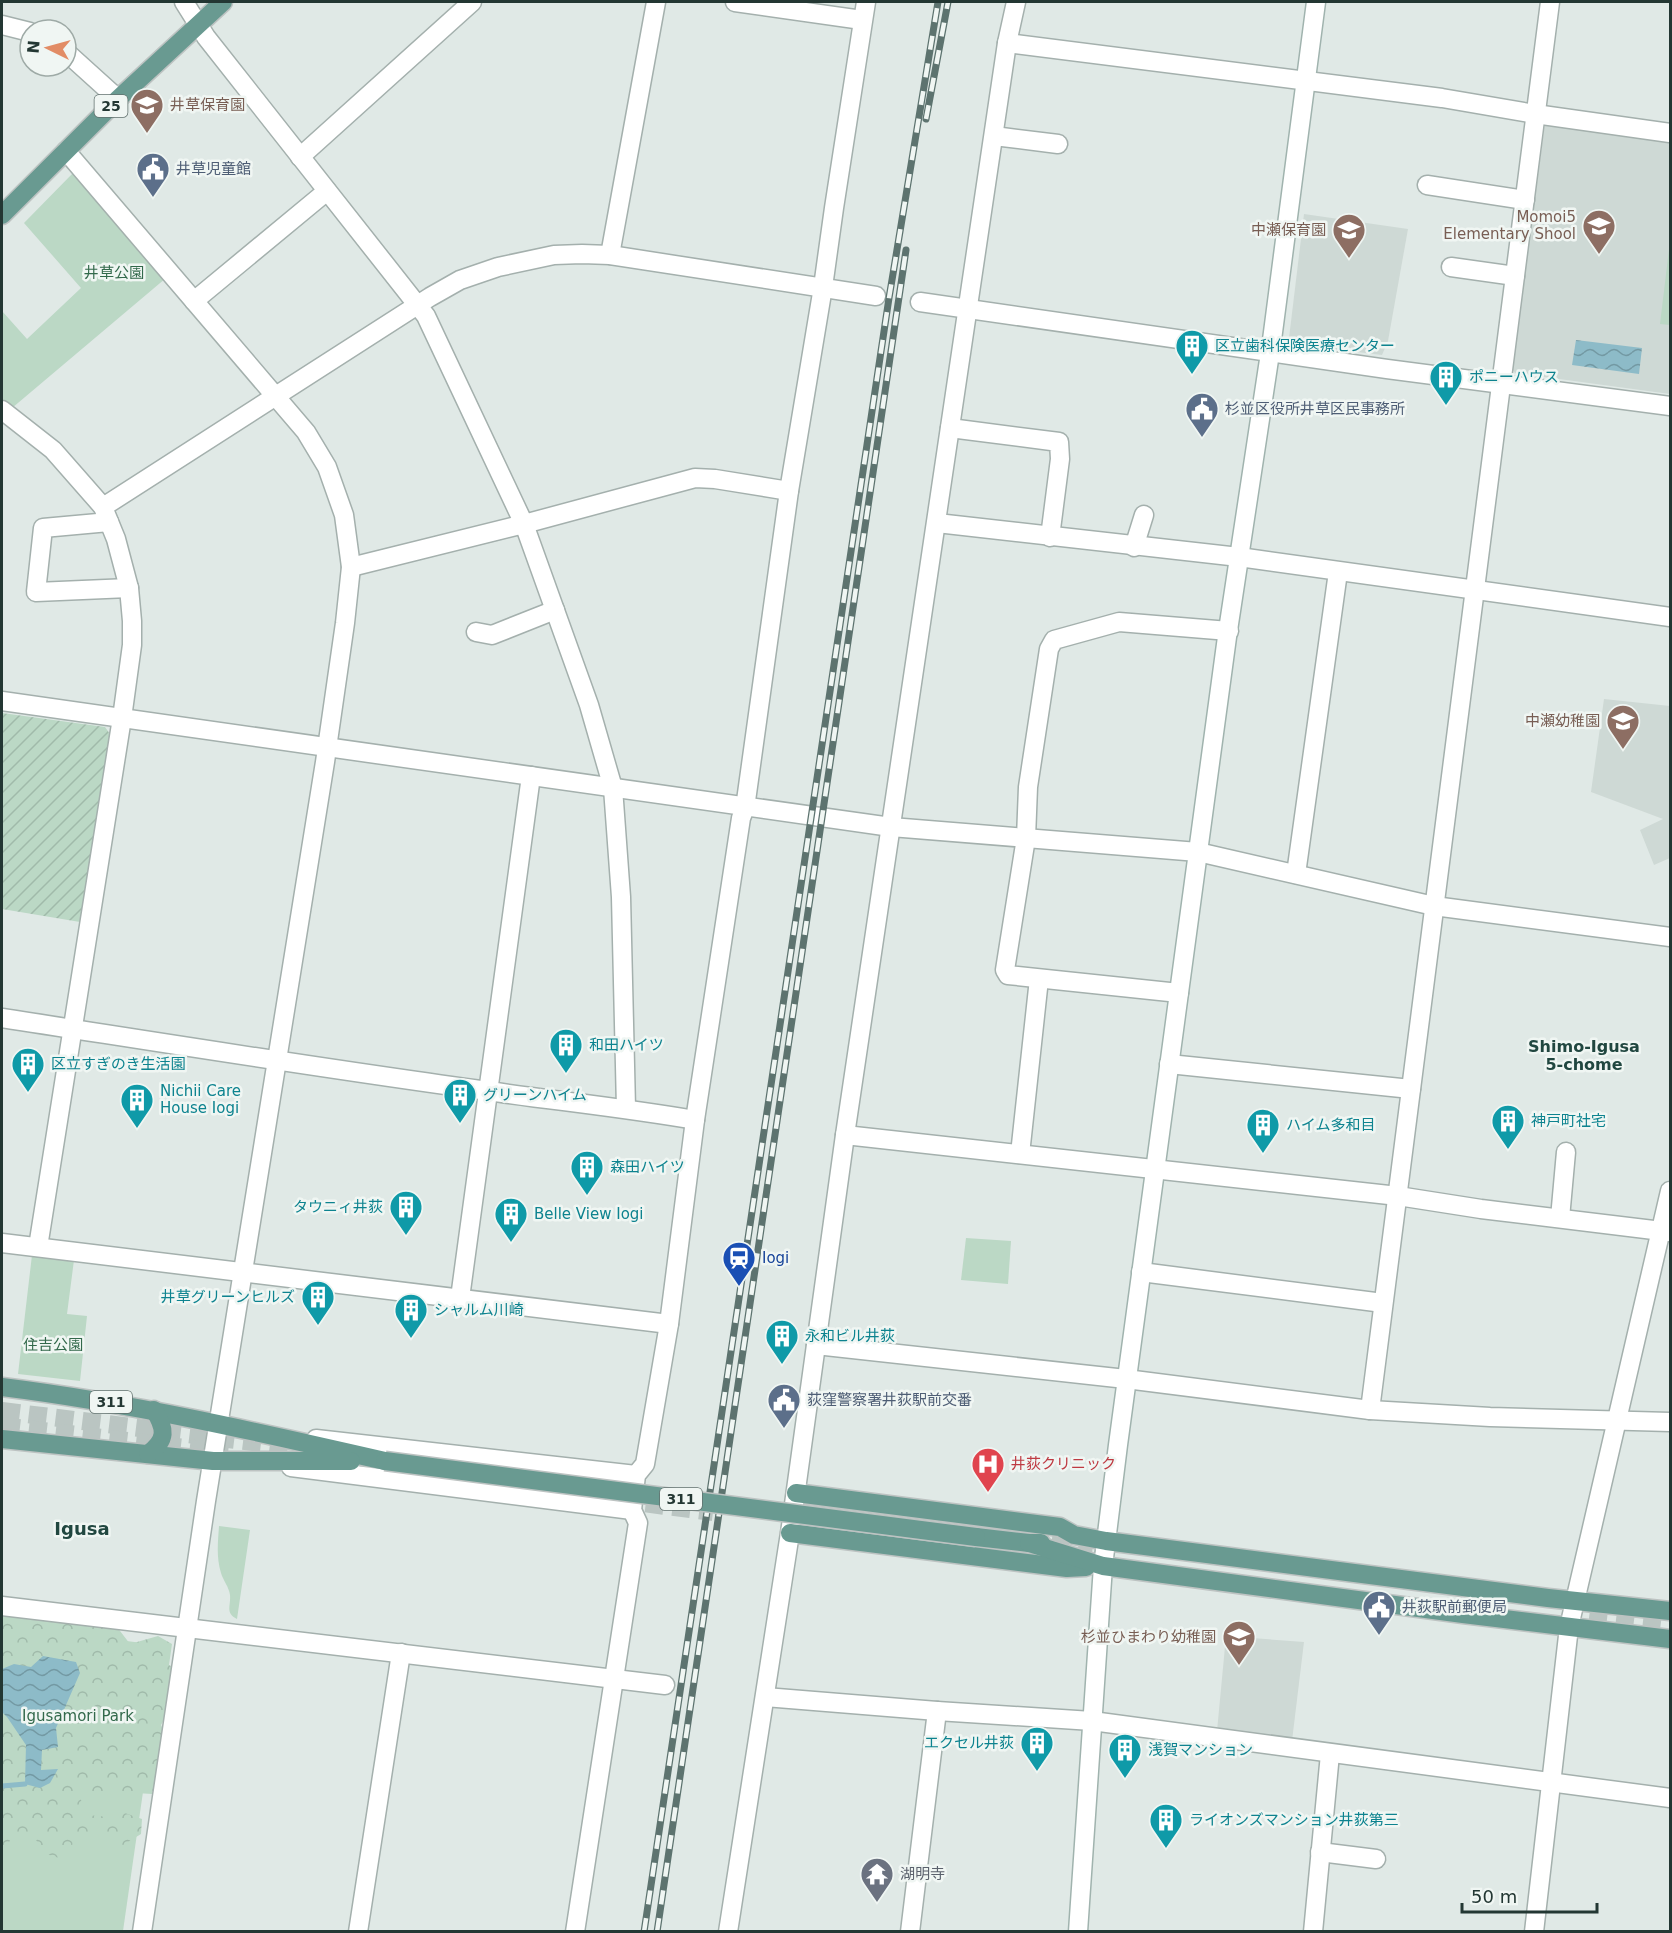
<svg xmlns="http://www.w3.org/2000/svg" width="1672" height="1933" viewBox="0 0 1672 1933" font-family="'DejaVu Sans','Noto Sans JP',sans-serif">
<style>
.built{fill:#ced9d5}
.green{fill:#bbd8c5}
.forest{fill:url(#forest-crowns)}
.garden{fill:url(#garden-furrows)}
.water{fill:url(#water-waves)}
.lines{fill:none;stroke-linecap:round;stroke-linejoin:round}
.stream{stroke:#8dbbc8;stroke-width:5}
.primary-tunnel{stroke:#bac5c2;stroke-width:18;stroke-dasharray:18 9;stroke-linecap:butt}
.street-casing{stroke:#a4b0ad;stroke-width:21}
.secondary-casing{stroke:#a0b3ae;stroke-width:21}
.primary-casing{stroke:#bdc3c2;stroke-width:21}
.street{stroke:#fff;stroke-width:18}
.secondary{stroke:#fff;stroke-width:18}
.primary{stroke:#699a91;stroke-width:18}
.rail-casing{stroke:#5d736f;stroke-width:7}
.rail{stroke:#f0f6f3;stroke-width:4.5;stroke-dasharray:14;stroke-linecap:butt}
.primary-bridge-casing{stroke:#bdc3c2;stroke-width:21;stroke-linecap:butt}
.primary-bridge{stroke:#699a91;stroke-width:18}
.labels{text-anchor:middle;stroke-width:5;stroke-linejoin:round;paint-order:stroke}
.shield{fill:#f0f6f3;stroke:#60706d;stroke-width:1.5}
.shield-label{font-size:14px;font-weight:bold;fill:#233733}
.education-label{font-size:15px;fill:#785e54;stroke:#f0f6f3;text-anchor:end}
.service-label{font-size:15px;fill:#4e5e75;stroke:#f0f6f3;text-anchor:start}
.park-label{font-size:15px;fill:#32694b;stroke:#f0f6f3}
.culture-label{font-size:15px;fill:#0d838f;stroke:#f0f6f3;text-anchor:start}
.transit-label{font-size:15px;fill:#164399;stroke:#f0f6f3;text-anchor:start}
.health-label{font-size:15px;fill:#be3a42;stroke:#f0f6f3;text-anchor:start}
.worship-label{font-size:15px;fill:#5b616d;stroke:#f0f6f3;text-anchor:start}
.neighbourhood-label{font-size:16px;font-weight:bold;fill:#214740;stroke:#f0f6f3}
.quarter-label{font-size:18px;font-weight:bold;fill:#214740;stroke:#f0f6f3}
</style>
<defs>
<pattern id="forest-crowns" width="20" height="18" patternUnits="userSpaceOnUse" patternTransform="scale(1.5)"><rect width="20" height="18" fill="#bbd8c5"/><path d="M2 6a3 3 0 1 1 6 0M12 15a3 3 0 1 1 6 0" fill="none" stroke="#a0baaa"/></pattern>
<pattern id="garden-furrows" width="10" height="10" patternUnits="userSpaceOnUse" patternTransform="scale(1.5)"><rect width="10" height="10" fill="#bbd8c5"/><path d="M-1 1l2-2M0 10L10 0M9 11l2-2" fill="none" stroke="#a0baaa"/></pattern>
<pattern id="water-waves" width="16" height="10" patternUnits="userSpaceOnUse" patternTransform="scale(1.5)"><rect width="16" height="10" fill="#8dbbc8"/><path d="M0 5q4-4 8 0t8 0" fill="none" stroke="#7399a3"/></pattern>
</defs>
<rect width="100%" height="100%" fill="#e0e9e6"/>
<g class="built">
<path d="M 1545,123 L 1670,141 L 1670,394 L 1515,373 L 1512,369 Z"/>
<path d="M 1304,214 L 1408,229 L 1388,341 L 1382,355 L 1292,344 L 1289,338 Z"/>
<path d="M 1604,699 L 1670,706 L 1670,858 L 1654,865 L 1640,830 L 1663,819 L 1591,792 Z"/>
<path d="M 1226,1636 L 1304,1642 L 1292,1741 L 1217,1731 Z"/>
</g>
<g class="green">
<path d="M 74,172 L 166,278 L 12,408 L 2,400 L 2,311 L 27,339 L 81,288 L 24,223 Z"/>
<path d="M 1670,241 L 1670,325 L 1660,324 Z"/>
<path d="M 966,1238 L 1011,1241 L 1008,1284 L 961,1280 Z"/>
<path d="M 32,1255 L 74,1260 L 67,1314 L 87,1316 L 80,1381 L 18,1374 Z"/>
<path d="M 219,1526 L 250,1530 L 237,1619 C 225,1613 231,1606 230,1595 C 229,1587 223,1580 221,1573 C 216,1557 218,1541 219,1526 Z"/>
<path d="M 2,1625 L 150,1644 L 163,1653 L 123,1931 L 2,1932 Z"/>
</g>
<path class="forest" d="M 2,1616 L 117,1627 L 130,1644 L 158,1636 L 172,1644 L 169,1665 L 178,1670 L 176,1699 L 161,1725 L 167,1738 L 152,1794 L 104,1791 L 79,1795 L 87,1815 L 109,1817 L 122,1812 L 142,1819 L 141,1834 L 123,1845 L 105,1837 L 75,1834 L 71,1850 L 59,1858 L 43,1853 L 33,1834 L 15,1832 L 2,1854 Z"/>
<path class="garden" d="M 2,713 L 105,727 L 110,734 L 80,922 L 2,909 Z"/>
<g class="water">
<path d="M 1576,340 L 1642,348 L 1639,374 L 1572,365 Z"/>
<path d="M 43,1656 L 76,1662 L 80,1673 L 56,1728 L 58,1747 L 42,1750 L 41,1770 L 58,1769 L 50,1783 L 40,1788 L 25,1784 L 26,1745 L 7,1717 L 2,1712 L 2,1669 L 14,1664 L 31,1667 Z"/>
</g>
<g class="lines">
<path class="stream" d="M 2,1786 L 25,1784"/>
<g class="primary-tunnel">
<path d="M 2,1411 L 292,1447"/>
<path d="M 2,1426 L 228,1453"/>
<path d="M 619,1500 L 713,1512"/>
<path d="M 1025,1537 L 1093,1545"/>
<path d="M 1563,1608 L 1670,1621"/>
</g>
<defs>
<g id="street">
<path d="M 184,2 L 206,37 L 426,316 L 524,524 L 589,705 L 613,788 L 621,897 L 626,1108"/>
<path d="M 735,2 L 862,20"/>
<path d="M 2,25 L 30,32"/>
<path d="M 1007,43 L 1442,98 L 1535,114 L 1670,133"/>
<path d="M 66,52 L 118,99"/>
<path d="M 994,136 L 1058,144"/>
<path d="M 66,151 L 306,432 L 327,467 L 344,515 L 351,567 L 345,623 L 325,762 L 206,1501 L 142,1932"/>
<path d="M 300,157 L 472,2"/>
<path d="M 1427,185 L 1525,200"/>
<path d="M 610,255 L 656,2"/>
<path d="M 1451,267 L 1515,276"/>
<path d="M 194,301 L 327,191"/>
<path d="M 920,302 L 1387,369 L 1670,406"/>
<path d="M 2,410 L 53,450 L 103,507 L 116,539 L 129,588 L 132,621 L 132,645 L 122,718 L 38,1247"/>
<path d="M 950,428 L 1059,442 L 1060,459 L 1050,537"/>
<path d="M 103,507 L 430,297 L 460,280 L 498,267 L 554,255 L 582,254 L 610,255 L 876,296"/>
<path d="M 109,522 L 43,528 L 36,592 L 129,588"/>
<path d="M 937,523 L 1239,557 L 1670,617"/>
<path d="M 1134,547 L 1144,515"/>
<path d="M 351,567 L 524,524 L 695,478 L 715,479 L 789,491"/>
<path d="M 476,632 L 492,635 L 555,610"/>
<path d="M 2,701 L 891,827 L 1198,852 L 1434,906 L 1670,937"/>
<path d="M 1296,874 L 1338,572"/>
<path d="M 1179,993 L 1008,975 L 1005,970 L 1026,838 L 1028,787 L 1049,649 L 1054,640 L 1119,622 L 1229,631"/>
<path d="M 2,1018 C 164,1043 325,1069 488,1091 C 557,1101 626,1108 695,1120"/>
<path d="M 1169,1064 L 1411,1089"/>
<path d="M 845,1135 L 1398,1196 L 1481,1209 L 1670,1232"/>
<path d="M 1020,1154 L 1039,979"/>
<path d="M 1560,1218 L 1566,1152"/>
<path d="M 2,1243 L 669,1324"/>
<path d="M 1141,1272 L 1383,1303"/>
<path d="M 460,1298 L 531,776"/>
<path d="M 816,1345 L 1126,1379 L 1370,1410 L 1490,1417 L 1670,1422"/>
<path d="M 1370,1410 L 1550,2"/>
<path d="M 316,1439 L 636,1475"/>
<path d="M 291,1467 L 632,1510"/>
<path d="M 2,1606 L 665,1685"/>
<path d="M 765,1697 L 937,1711 L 1092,1721 L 1670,1798"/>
<path d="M 1320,1852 L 1376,1859"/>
<path d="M 358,1932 L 401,1653"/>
<path d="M 575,1932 L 638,1523 L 632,1510 L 636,1475 L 645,1464 L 669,1324 L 695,1120 L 741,818 L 745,808 L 789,491 L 823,287 L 834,208 L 866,2"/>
<path d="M 728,1932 L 790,1533 L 845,1135 L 1007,43 L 1016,2"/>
<path d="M 910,1932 L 937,1711"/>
<path d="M 1313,1932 L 1330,1754"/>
<path d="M 1534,1932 L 1569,1627 L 1670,1191"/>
</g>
<path id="secondary" d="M 1078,1932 L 1103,1566 L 1118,1445 L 1227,637 L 1272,340 L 1316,2"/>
<g id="primary">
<path d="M 2,215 L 118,99 L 223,2"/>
<path d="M 2,1387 C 131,1403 258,1432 385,1461"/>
<path d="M 2,1439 L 213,1461 L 351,1461"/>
<path d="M 148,1454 C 167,1440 166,1429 154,1410"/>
<path d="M 796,1493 L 1060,1527 L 1074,1535 L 1106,1541 L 1548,1598 L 1670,1611"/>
<path d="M 790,1533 L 1067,1568 L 1086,1567"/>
<path d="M 976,1537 L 1029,1543 L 1041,1543"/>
<path d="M 1029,1543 L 1103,1566 L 1463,1614 L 1670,1639"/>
</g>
</defs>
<use href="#street" class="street-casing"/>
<use href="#secondary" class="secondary-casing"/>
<use href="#primary" class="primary-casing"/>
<use href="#street" class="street"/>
<use href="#secondary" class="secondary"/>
<use href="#primary" class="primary"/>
<defs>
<g id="rail">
<path d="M 926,119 L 948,2"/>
<path d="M 644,1932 L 889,298 L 938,2"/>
<path d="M 657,1932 L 906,250"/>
</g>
</defs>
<use href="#rail" class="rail-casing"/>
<use href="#rail" class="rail"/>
<defs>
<path id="primary-bridge" d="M 385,1461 L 976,1537"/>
</defs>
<use href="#primary-bridge" class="primary-bridge-casing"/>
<use href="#primary-bridge" class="primary-bridge"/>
</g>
<defs>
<symbol id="school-pin" viewBox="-11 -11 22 30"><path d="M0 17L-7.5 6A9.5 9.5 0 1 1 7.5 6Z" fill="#8d6e63" stroke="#f0f6f3"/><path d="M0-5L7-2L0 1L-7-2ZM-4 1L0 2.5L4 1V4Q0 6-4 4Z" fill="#fff"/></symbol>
<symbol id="civic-pin" viewBox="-11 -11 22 30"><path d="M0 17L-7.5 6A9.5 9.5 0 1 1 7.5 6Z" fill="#5c6f8a" stroke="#f0f6f3"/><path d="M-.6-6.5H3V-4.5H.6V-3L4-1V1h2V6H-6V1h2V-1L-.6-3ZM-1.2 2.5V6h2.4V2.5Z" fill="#fff"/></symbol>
<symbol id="building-pin" viewBox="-11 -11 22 30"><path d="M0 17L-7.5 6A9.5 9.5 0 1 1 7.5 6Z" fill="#0f9aa8" stroke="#f0f6f3"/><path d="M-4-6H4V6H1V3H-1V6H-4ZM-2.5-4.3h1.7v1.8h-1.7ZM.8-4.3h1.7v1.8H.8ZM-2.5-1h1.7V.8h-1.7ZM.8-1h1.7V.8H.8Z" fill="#fff"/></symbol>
<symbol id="station-pin" viewBox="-11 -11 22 30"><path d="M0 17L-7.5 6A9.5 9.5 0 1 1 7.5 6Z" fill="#1a4fb4" stroke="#f0f6f3"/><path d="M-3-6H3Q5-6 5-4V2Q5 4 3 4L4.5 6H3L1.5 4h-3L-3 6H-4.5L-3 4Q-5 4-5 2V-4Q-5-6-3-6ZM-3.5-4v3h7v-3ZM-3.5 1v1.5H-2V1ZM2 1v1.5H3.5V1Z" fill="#fff"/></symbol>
<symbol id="hospital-pin" viewBox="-11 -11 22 30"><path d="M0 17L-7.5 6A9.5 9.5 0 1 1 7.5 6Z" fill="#e0444e" stroke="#f0f6f3"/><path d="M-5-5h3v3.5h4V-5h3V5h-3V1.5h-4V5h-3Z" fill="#fff"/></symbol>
<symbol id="temple-pin" viewBox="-11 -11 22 30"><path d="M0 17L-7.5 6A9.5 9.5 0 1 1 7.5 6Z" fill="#6b7280" stroke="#f0f6f3"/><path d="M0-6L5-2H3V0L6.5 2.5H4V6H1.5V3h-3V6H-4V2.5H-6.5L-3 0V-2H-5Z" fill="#fff"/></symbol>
</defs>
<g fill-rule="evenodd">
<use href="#school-pin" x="128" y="86" width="38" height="52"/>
<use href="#civic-pin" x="134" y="150" width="38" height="52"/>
<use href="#school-pin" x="1580" y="207" width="38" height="52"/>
<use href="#school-pin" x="1330" y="211" width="38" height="52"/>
<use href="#building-pin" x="1173" y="327" width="38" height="52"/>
<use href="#building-pin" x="1427" y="358" width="38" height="52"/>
<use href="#civic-pin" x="1183" y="390" width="38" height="52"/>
<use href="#school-pin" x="1604" y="702" width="38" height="52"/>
<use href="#building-pin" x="547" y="1026" width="38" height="52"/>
<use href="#building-pin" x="9" y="1045" width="38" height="52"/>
<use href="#building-pin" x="441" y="1076" width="38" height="52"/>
<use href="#building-pin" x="118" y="1081" width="38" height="52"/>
<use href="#building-pin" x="1489" y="1102" width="38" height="52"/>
<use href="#building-pin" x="1244" y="1106" width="38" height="52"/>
<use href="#building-pin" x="568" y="1148" width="38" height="52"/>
<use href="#building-pin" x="387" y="1188" width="38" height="52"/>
<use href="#building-pin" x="492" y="1195" width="38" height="52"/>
<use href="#station-pin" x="720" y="1239" width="38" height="52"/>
<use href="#building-pin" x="299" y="1278" width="38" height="52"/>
<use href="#building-pin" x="392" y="1291" width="38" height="52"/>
<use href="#building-pin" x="763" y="1317" width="38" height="52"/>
<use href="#civic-pin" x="765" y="1381" width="38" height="52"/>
<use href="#hospital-pin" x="969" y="1445" width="38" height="52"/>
<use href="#civic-pin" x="1360" y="1588" width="38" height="52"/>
<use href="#school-pin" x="1220" y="1618" width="38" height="52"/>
<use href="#building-pin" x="1018" y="1724" width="38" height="52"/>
<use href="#building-pin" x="1106" y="1731" width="38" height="52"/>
<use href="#building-pin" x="1147" y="1801" width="38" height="52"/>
<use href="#temple-pin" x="858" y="1855" width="38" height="52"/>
</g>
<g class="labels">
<g class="shield">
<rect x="94.5" y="95" width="33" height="22" rx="4.5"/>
<rect x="90" y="1391" width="42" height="22" rx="4.5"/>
<rect x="660" y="1488" width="42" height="22" rx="4.5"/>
</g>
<g class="shield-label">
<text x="111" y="111">25</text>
<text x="111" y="1407">311</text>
<text x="681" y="1504">311</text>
</g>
<g class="education-label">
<text x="170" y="110" text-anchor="start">井草保育園</text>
<text x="1576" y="222">Momoi5<tspan x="1576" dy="17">Elementary Shool</tspan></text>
<text x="1326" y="235">中瀬保育園</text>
<text x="1600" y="726">中瀬幼稚園</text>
<text x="1216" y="1642">杉並ひまわり幼稚園</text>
</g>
<g class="service-label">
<text x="176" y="174">井草児童館</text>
<text x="1225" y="414">杉並区役所井草区民事務所</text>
<text x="807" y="1405">荻窪警察署井荻駅前交番</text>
<text x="1402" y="1612">井荻駅前郵便局</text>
</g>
<g class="park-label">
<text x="114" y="278">井草公園</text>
<text x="53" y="1350">住吉公園</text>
<text x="78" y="1721">Igusamori Park</text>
</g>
<g class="culture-label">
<text x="1215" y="351">区立歯科保険医療センター</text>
<text x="1469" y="382">ポニーハウス</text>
<text x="589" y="1050">和田ハイツ</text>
<text x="51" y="1069">区立すぎのき生活園</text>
<text x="160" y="1096">Nichii Care<tspan x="160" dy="17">House Iogi</tspan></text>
<text x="483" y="1100">グリーンハイム</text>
<text x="1531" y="1126">神戸町社宅</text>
<text x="1286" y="1130">ハイム多和目</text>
<text x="610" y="1172">森田ハイツ</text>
<text x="383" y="1212" text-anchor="end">タウニィ井荻</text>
<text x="534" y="1219">Belle View Iogi</text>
<text x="295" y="1302" text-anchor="end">井草グリーンヒルズ</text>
<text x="434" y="1315">シャルム川崎</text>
<text x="805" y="1341">永和ビル井荻</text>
<text x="1014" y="1748" text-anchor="end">エクセル井荻</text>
<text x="1148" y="1755">浅賀マンション</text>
<text x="1189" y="1825">ライオンズマンション井荻第三</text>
</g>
<g class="transit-label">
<text x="762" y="1263">Iogi</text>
</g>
<g class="health-label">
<text x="1011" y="1469">井荻クリニック</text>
</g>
<g class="worship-label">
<text x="900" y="1879">湖明寺</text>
</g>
<g class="neighbourhood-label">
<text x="1584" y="1052">Shimo-Igusa<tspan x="1584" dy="18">5-chome</tspan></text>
</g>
<g class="quarter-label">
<text x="82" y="1535">Igusa</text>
</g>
</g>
<rect width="1672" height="1933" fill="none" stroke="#233733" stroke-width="6"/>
<g transform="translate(48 48) rotate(275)"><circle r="28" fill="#f0f6f3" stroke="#9eaaa6" stroke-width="1.5"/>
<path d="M0-4.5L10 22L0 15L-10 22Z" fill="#e28c65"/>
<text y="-9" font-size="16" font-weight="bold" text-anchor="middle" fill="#233733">N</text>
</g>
<path d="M1462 1903v9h135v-9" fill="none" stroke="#233733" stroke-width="3"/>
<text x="1471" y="1903" font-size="18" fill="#233733" stroke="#f0f6f3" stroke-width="4.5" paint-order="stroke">50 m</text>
</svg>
